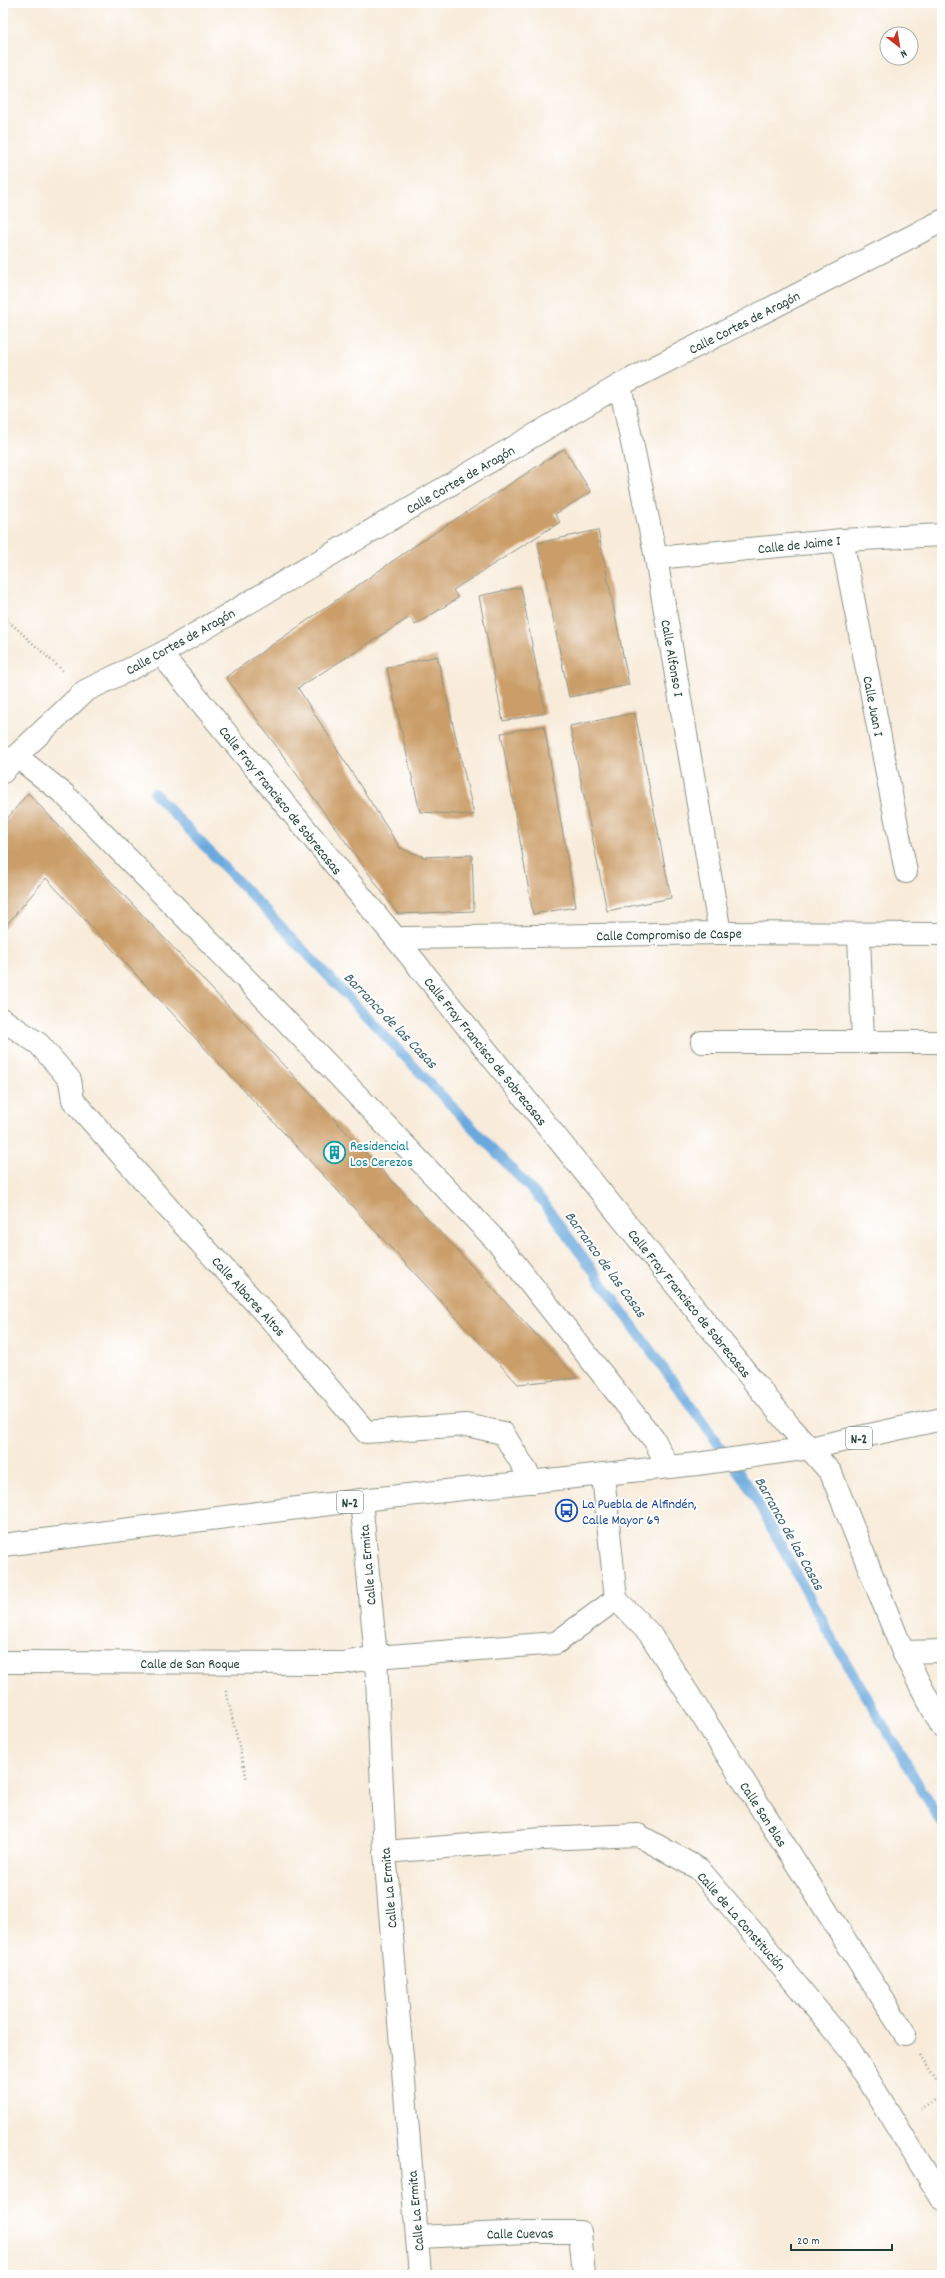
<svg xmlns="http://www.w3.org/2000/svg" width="945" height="2278" viewBox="0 0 945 2278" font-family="Dekko,sans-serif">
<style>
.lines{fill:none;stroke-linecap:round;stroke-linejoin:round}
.stream{stroke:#6ba9dd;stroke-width:10}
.building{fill:#cb9d68}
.minor-casing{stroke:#8c9487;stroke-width:24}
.highway-casing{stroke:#8c9487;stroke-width:24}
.path{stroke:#8c9487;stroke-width:2.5;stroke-dasharray:1 3;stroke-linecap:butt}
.minor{stroke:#fff;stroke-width:22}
.highway{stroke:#fff;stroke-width:22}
.labels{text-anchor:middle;stroke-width:4;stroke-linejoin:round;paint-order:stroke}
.shield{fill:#fff;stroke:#627771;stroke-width:1}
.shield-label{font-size:13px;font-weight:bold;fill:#1f3d34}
.street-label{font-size:14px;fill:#1f3d34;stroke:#fff}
.culture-label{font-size:14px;fill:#0d838f;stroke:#fff;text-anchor:start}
.transit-label{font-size:14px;fill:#164399;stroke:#fff;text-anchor:start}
.water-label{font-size:15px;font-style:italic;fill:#3a636f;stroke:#fff}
</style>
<rect width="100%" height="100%" fill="#fff"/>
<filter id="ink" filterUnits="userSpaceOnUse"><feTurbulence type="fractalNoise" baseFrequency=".025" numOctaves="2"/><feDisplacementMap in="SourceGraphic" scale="8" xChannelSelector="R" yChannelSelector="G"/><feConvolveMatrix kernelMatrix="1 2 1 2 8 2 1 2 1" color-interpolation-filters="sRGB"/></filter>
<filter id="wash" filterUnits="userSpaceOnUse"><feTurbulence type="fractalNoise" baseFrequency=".012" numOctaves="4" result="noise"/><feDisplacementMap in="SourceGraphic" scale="16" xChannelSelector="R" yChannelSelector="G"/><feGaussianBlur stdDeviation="0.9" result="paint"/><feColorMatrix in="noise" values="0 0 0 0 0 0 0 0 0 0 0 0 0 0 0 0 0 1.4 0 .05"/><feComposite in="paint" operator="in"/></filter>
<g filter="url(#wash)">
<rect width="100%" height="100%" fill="#f8ebda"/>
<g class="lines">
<path class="stream" d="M 154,793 L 544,1203 L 750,1488 L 827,1630 L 942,1824"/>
</g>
<g id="blocks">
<g class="building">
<path d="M 564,449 L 591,492 L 555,514 L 560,522 L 453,590 L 458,598 L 415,625 L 410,617 L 298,688 L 400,848 L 424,857 L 472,855 L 474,911 L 398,914 L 226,677 L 416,545 Z"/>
<path d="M 598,530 L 629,685 L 569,697 L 538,543 Z"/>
<path d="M 521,587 L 545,713 L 503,721 L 479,596 Z"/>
<path d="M 437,656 L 474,815 L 420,812 L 387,668 Z"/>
<path d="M 635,713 L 671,898 L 607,911 L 570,726 Z"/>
<path d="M 544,726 L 576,907 L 533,914 L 501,733 Z"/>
<path d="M 28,793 L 577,1378 L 518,1384 L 46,878 L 3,929 L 3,824 Z"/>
</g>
</g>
</g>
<g filter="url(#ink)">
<use href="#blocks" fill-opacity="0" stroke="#8c9487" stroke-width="1"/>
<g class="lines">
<defs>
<g id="minor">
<path d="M 620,385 L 656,558 L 720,933"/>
<path d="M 842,540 L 906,872"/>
<path d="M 656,558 L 842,540 L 942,535"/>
<path d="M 161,654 L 398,941 L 788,1424 L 831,1473 L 903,1652 L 942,1727"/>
<path d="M 16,756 L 64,794 L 247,980 L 501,1246 L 655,1441 L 668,1467"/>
<path d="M 3,772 L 16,756 L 85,691 L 161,654 L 620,385 L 942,221"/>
<path d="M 859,935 L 863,1042"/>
<path d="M 398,941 L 404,938 L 720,933 L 942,934"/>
<path d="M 3,1020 L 39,1044 L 70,1080 L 73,1100 L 170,1210 L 274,1323 L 366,1432 L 466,1425 L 503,1433 L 533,1482"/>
<path d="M 702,1042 L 942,1042"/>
<path d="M 361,1500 L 376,1657 L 385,1852 L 420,2275"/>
<path d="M 616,1599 L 650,1634 L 905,2034"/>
<path d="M 903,1652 L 942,1651"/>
<path d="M 3,1662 L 343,1663 L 376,1657 L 556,1643 L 616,1599 L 603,1475"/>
<path d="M 385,1852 L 542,1839 L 638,1835 L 699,1869 L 763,1944 L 850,2050 L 942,2199"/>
<path d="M 418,2237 L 527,2232 L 580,2232 L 584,2275"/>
</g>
<path id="highway" d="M 3,1545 L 361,1500 L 697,1464 L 810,1448 L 942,1419"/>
</defs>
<use href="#minor" class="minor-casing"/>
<use href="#highway" class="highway-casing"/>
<g class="path">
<path d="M 3,616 L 64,672"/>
<path d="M 226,1691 L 247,1780"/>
<path d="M 920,2056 L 942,2089"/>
<path d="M 920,2109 L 942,2096"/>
</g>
<use href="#minor" class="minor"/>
<use href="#highway" class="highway"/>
</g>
</g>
<defs>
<symbol id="building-ring" viewBox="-11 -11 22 22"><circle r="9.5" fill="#fff" stroke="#0f9aa8" stroke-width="1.5"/><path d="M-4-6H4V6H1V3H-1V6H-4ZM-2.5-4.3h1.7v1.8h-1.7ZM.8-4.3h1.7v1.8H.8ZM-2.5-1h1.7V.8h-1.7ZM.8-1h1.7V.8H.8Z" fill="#0f9aa8"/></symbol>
<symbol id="bus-ring" viewBox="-11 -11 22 22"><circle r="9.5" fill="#fff" stroke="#1a4fb4" stroke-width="1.5"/><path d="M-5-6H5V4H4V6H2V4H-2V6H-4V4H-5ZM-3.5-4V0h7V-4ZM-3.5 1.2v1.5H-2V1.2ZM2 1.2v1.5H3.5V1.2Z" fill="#1a4fb4"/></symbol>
</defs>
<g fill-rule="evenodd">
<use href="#building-ring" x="322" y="1140" width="25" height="25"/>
<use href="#bus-ring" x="554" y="1498" width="25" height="25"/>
</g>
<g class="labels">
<g class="shield">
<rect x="846" y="1427" width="26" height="22" rx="3"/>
<rect x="337" y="1491" width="26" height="22" rx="3"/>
</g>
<g class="shield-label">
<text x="859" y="1443">N-2</text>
<text x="350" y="1507">N-2</text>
</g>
<g class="street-label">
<text transform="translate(744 322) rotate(-27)" y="5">Calle Cortes de Aragón</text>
<text transform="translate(460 479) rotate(-30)" y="5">Calle Cortes de Aragón</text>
<text transform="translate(799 544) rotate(-6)" y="5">Calle de Jaime I</text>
<text transform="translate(180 641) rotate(-29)" y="5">Calle Cortes de Aragón</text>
<text transform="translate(673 658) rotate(80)" y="5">Calle Alfonso I</text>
<text transform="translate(874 706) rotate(79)" y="5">Calle Juan I</text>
<text transform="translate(281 800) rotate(51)" y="5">Calle Fray Francisco de Sobrecasas</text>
<text transform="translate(669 934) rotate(-1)" y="5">Calle Compromiso de Caspe</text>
<text transform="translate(486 1051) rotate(51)" y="5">Calle Fray Francisco de Sobrecasas</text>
<text transform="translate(249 1296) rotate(48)" y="5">Calle Albares Altos</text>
<text transform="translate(690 1303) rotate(51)" y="5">Calle Fray Francisco de Sobrecasas</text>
<text transform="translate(367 1565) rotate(-95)" y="5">Calle La Ermita</text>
<text x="190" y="1668">Calle de San Roque</text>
<text transform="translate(764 1814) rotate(57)" y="5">Calle San Blas</text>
<text transform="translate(388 1888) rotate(-95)" y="5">Calle La Ermita</text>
<text transform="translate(742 1921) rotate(49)" y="5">Calle de La Constitución</text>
<text transform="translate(415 2211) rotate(-95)" y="5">Calle La Ermita</text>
<text transform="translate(520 2233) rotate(-1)" y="5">Calle Cuevas</text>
</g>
<g class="culture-label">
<text x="350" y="1150">Residencial<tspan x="350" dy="16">Los Cerezos</tspan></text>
</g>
<g class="transit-label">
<text x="582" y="1508">La Puebla de Alfindén,<tspan x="582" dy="16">Calle Mayor 69</tspan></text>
</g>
<g class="water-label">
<text transform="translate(391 1020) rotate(46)" y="5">Barranco de las Casas</text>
<text transform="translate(606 1264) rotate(54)" y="5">Barranco de las Casas</text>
<text transform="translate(790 1533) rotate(61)" y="5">Barranco de las Casas</text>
</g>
</g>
<rect width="945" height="2278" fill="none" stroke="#fff" stroke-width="16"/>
<g transform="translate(899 46) rotate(149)"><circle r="19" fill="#ffffff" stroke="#a5b1ae"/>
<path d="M0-3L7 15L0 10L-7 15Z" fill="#c8321e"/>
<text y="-6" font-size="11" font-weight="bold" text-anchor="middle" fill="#1f3d34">N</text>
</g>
<path d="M791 2244v6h101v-6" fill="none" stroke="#1f3d34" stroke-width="2"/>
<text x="797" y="2244" font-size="12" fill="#1f3d34" stroke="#ffffff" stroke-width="3" paint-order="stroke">20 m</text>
</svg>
